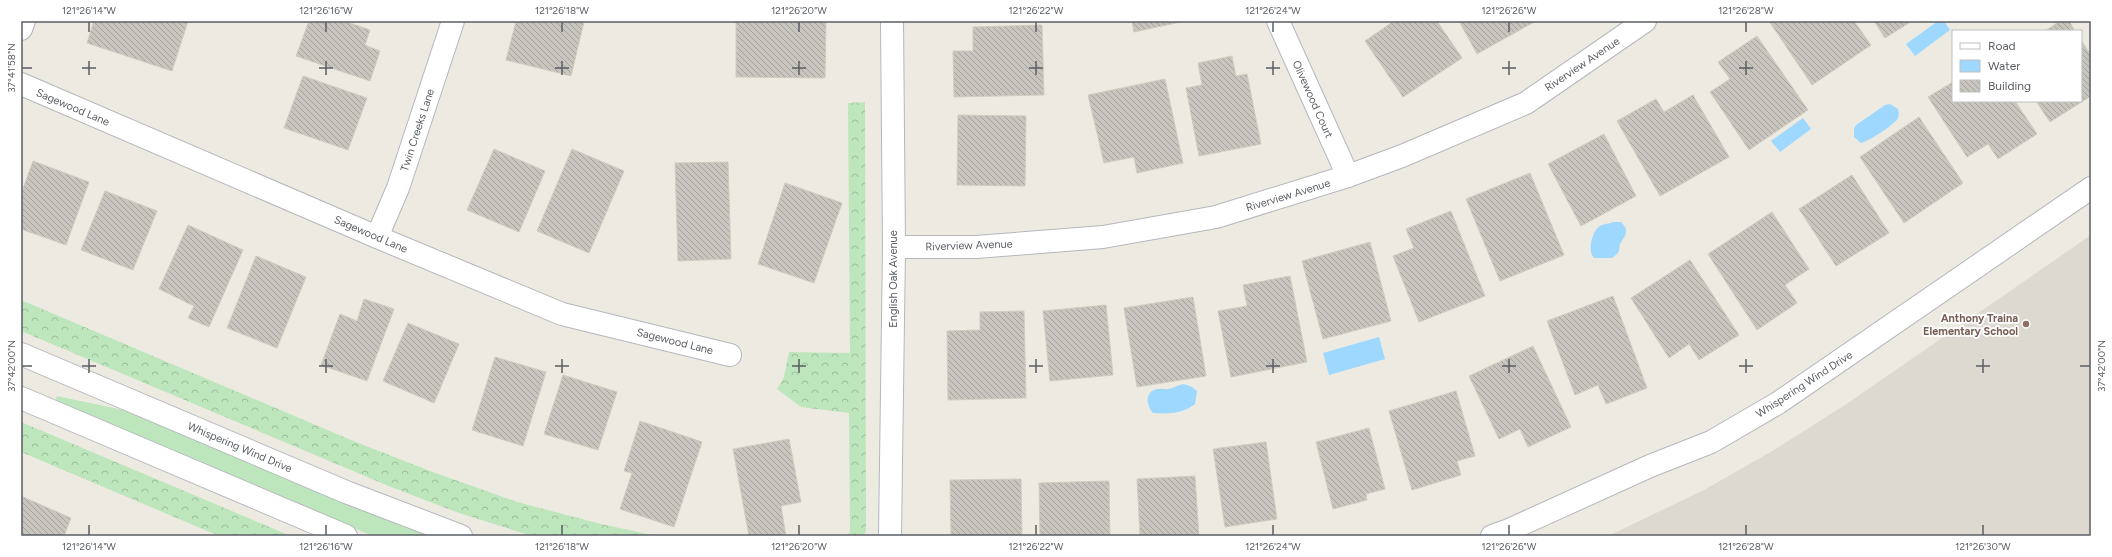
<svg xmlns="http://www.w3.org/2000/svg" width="2112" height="557" viewBox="0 0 2112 557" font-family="Figtree,sans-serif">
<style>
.education{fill:#ddd9d0}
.grass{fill:#bee6bc}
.forest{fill:url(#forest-crowns)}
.water{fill:#9fd8ff}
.building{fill:url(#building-back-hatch);stroke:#d2ccbf}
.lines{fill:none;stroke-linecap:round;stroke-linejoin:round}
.street-casing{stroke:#b4b8bc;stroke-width:24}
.secondary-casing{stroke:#b5b9be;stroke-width:24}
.street{stroke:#fff;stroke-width:22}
.secondary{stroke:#fff;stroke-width:22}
.ticks{fill:none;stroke:#5a5e63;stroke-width:1.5}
.education-dot{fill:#8d6e63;stroke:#fff;stroke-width:1.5}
.labels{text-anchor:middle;stroke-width:3.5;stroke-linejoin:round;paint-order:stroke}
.street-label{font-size:11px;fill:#5a5e63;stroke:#fff}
.education-label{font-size:11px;font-weight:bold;fill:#785e54;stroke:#fff;text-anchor:end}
.neatline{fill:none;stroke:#5a5e63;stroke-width:1.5}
.ticks-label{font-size:10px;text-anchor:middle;fill:#5a5e63}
</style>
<defs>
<pattern id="forest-crowns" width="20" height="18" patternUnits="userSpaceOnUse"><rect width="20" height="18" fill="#bee6bc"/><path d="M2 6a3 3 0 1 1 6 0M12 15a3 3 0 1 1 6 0" fill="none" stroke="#9dbe9c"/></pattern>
<pattern id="building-back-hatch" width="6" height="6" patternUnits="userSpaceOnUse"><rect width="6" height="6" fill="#c8c5be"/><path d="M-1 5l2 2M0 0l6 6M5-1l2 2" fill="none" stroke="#a5a39e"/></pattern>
</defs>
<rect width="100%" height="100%" fill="#edeae1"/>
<path class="education" d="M 2091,235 L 2091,536 L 1608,536 L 1704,490 L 1774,450 L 1845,405 Z"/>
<path class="grass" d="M 57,396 L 123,410 L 142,415 L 435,536 L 373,536 L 55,402 Z"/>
<g class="forest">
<path d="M 865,102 L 866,530 L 864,536 L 846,536 L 850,532 L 849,413 L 801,407 L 777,389 L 784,377 L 789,352 L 850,353 L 848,103 Z"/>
<path d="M 21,300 L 351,440 L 430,471 L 517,502 L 601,524 L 657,536 L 532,536 L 459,513 L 391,487 L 21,331 Z"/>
<path d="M 21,422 L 291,536 L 219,536 L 21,452 Z"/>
</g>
<g class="water">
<path d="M 1938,21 L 1944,21 L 1950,30 L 1915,56 L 1906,44 Z"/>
<path d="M 1890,104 L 1898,109 C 1899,112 1899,115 1898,118 C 1894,125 1869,141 1861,143 L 1854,137 L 1854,129 L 1856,125 L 1885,105 Z"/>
<path d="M 1803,118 L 1811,129 L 1780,152 L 1771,141 Z"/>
<path d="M 1613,222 L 1621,222 C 1630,231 1626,234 1620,244 C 1619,246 1620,250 1618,253 L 1612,258 L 1594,258 C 1587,251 1592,231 1600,226 C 1603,224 1609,224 1613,222 Z"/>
<path d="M 1379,337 L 1385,359 L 1329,375 L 1323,353 Z"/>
<path d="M 1184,384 L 1192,387 L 1197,391 L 1195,404 C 1182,414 1169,414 1153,413 C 1146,405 1144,390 1159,389 C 1162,388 1165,390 1168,389 C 1174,388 1178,385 1184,384 Z"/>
</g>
<g class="building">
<path d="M 94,21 L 188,21 L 172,71 L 87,43 Z"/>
<path d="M 309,21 L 344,21 L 370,30 L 365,45 L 380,51 L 370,81 L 296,56 Z"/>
<path d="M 516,21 L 584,22 L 571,76 L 506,60 Z"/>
<path d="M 736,21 L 826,22 L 825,78 L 736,77 Z"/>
<path d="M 1132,21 L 1185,21 L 1134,32 Z"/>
<path d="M 1394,21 L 1437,21 L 1462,58 L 1403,97 L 1365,41 Z"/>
<path d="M 1459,21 L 1536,21 L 1477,54 Z"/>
<path d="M 1769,21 L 1854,21 L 1871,45 L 1812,85 Z"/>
<path d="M 1874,21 L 1912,21 L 1885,38 Z"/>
<path d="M 2060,21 L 2069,21 L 2075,31 L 2045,31 Z"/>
<path d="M 1042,25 L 1044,95 L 954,97 L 953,51 L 973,51 L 973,27 Z"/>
<path d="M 1757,36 L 1808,110 L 1749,150 L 1710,92 L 1730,79 L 1718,62 Z"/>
<path d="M 2081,40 L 2091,55 L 2091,96 L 2050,122 L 2036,101 L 2081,101 Z"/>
<path d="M 1232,56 L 1236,76 L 1247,74 L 1261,144 L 1199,156 L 1186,88 L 1202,85 L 1198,63 Z"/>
<path d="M 303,76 L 367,98 L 348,150 L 284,128 Z"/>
<path d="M 1165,79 L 1183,163 L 1137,173 L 1134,157 L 1104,163 L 1088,95 Z"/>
<path d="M 1953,82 L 1953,101 L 2015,101 L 2037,134 L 1998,159 L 1988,144 L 1967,157 L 1928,97 Z"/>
<path d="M 1693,95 L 1729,157 L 1660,196 L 1617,121 L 1656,99 L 1664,112 Z"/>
<path d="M 958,115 L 1026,116 L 1025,186 L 957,185 Z"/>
<path d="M 1919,117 L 1963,183 L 1904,223 L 1860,157 Z"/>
<path d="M 1604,134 L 1636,196 L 1581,226 L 1548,164 Z"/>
<path d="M 494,149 L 545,171 L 519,232 L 467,210 Z"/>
<path d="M 572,149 L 624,171 L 589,253 L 537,231 Z"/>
<path d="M 33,161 L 89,182 L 66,245 L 21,229 L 21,194 Z"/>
<path d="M 728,162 L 731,259 L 678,261 L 675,163 Z"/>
<path d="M 1530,173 L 1564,255 L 1500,281 L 1466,199 Z"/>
<path d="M 1852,175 L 1889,233 L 1836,266 L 1799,209 Z"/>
<path d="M 785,183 L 842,203 L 814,283 L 758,264 Z"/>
<path d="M 105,191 L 157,211 L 133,270 L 81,250 Z"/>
<path d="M 1451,211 L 1485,296 L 1419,322 L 1393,256 L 1414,248 L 1406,229 Z"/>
<path d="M 1772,212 L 1809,269 L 1785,285 L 1797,303 L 1757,330 L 1708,254 Z"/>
<path d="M 188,225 L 243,250 L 209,327 L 188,318 L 194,306 L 159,289 Z"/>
<path d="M 1370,242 L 1391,321 L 1323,339 L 1302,261 Z"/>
<path d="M 256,256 L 306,277 L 277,348 L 227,328 Z"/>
<path d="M 1690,260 L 1739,335 L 1699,360 L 1689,344 L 1669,358 L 1631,298 Z"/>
<path d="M 1290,276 L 1307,362 L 1231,377 L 1218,311 L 1247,306 L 1243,285 Z"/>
<path d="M 1613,296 L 1647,388 L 1606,404 L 1598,385 L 1575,395 L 1547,321 Z"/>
<path d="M 1193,297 L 1206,376 L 1137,387 L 1124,308 Z"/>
<path d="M 364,299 L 394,309 L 367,381 L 321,365 L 340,314 L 357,321 Z"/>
<path d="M 1106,305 L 1113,375 L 1050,381 L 1043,311 Z"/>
<path d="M 1024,311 L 1026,398 L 948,400 L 947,331 L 980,330 L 980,312 Z"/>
<path d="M 408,323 L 459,344 L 434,403 L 383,381 Z"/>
<path d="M 1533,346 L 1571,427 L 1528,447 L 1520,429 L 1499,439 L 1469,376 Z"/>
<path d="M 495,357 L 546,372 L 523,446 L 472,430 Z"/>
<path d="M 563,375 L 617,392 L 598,450 L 544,434 Z"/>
<path d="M 1456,391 L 1475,456 L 1457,461 L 1461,475 L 1412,490 L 1389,411 Z"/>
<path d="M 640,421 L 702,442 L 674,527 L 620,509 L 632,473 L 624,471 Z"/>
<path d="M 1369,428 L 1385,489 L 1366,494 L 1367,500 L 1333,509 L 1316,442 Z"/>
<path d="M 789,439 L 801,502 L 781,506 L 786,536 L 749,536 L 733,449 Z"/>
<path d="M 1266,442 L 1277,519 L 1225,527 L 1213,449 Z"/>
<path d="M 1195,476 L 1199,536 L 1140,536 L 1137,479 Z"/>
<path d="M 1021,479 L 1022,536 L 951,536 L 950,480 Z"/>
<path d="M 1109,481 L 1110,536 L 1040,536 L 1039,483 Z"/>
<path d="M 21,496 L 71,518 L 64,536 L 21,536 Z"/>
</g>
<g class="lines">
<defs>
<g id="street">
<path d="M 1278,21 L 1348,176"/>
<path d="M 21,29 L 24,21"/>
<path d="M 21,84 L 377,237 L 562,314 L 730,355"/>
<path d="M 377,237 L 398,188 L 453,21"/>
<path d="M 894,247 L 976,247 L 1103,237 L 1216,217 L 1348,176 L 1402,156 L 1526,103 L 1645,21"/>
<path d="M 890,536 L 894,247 L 892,21"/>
<path d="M 1492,536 L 1509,530 L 1650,466 L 1711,442 L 1778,403 L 2091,188"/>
</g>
<g id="secondary">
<path d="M 21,354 L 346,492 L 461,536"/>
<path d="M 21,398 L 346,536"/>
</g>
</defs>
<use href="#street" class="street-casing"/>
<use href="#secondary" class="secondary-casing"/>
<use href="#street" class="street"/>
<use href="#secondary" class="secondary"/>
</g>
<path class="ticks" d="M 89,22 L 89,32M 326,22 L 326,32M 562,22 L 562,32M 799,22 L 799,32M 1036,22 L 1036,32M 1273,22 L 1273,32M 1509,22 L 1509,32M 1746,22 L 1746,32M 89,61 L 89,75M 326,61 L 326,75M 562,61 L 562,75M 799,61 L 799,75M 1036,61 L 1036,75M 1273,61 L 1273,75M 1509,61 L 1509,75M 1746,61 L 1746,75M 22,68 L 32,68M 82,68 L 96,68M 319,68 L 333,68M 555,68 L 569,68M 792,68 L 806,68M 1029,68 L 1043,68M 1266,68 L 1280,68M 1502,68 L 1516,68M 1739,68 L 1753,68M 89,359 L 89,373M 326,359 L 326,373M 562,359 L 562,373M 799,359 L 799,373M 1036,359 L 1036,373M 1273,359 L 1273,373M 1509,359 L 1509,373M 1746,359 L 1746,373M 1983,359 L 1983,373M 22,366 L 32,366M 82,366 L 96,366M 319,366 L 333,366M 555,366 L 569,366M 792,366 L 806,366M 1029,366 L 1043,366M 1266,366 L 1280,366M 1502,366 L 1516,366M 1739,366 L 1753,366M 1976,366 L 1990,366M 2080,366 L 2090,366M 89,525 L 89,535M 326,525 L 326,535M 562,525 L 562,535M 799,525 L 799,535M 1036,525 L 1036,535M 1273,525 L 1273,535M 1509,525 L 1509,535M 1746,525 L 1746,535M 1983,525 L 1983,535"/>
<circle class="education-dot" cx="2026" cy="324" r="4"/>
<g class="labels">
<g class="street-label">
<text transform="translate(1582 64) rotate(-34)" y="4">Riverview Avenue</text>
<text transform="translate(1313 99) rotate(66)" y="4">Olivewood Court</text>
<text transform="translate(73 107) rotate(23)" y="4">Sagewood Lane</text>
<text transform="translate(417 130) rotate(-72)" y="4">Twin Creeks Lane</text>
<text transform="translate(1288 195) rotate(-17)" y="4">Riverview Avenue</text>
<text transform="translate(371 234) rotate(23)" y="4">Sagewood Lane</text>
<text transform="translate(969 245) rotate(-2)" y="4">Riverview Avenue</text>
<text transform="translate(893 279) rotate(-90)" y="4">English Oak Avenue</text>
<text transform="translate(675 341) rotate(14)" y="4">Sagewood Lane</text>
<text transform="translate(1804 384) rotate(-33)" y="4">Whispering Wind Drive</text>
<text transform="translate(240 447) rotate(23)" y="4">Whispering Wind Drive</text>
</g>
<g class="education-label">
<text x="2018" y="322">Anthony Traina<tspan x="2018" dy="13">Elementary School</tspan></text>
</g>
</g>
<rect width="2112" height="557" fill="none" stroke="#ffffff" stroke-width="44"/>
<rect x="1952" y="30" width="130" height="72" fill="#ffffff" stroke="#bdbfc1"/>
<rect x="1960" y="43" width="20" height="6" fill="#ffffff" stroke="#bdbfc1"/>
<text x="1988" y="50" font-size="12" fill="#5a5e63">Road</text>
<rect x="1960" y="60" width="20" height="12" fill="#9fd8ff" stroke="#bdbfc1"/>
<text x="1988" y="70" font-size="12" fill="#5a5e63">Water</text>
<rect x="1960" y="80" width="20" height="12" fill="url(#building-back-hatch)" stroke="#bdbfc1"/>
<text x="1988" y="90" font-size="12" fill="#5a5e63">Building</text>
<rect x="22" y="22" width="2068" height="513" class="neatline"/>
<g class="ticks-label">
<text x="89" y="14">121°26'14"W</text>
<text x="326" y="14">121°26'16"W</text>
<text x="562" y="14">121°26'18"W</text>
<text x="799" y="14">121°26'20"W</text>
<text x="1036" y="14">121°26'22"W</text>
<text x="1273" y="14">121°26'24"W</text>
<text x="1509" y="14">121°26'26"W</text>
<text x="1746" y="14">121°26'28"W</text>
<text transform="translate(11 68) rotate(-90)" y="4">37°41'58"N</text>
<text transform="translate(2101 366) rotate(-90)" y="4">37°42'00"N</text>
<text transform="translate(11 366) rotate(-90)" y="4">37°42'00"N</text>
<text x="89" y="550">121°26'14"W</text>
<text x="326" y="550">121°26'16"W</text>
<text x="562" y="550">121°26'18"W</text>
<text x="799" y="550">121°26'20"W</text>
<text x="1036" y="550">121°26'22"W</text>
<text x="1273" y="550">121°26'24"W</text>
<text x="1509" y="550">121°26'26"W</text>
<text x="1746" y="550">121°26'28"W</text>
<text x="1983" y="550">121°26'30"W</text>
</g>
</svg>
